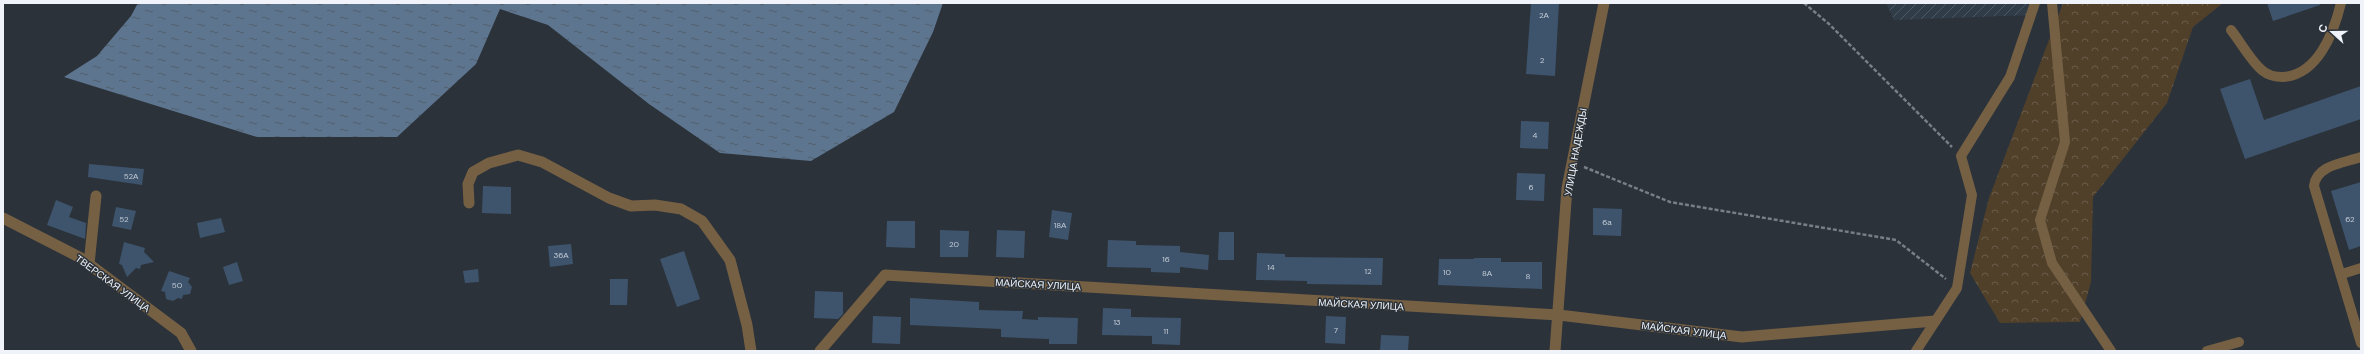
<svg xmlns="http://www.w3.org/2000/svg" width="2364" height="354" viewBox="0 0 2364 354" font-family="'DM Sans',sans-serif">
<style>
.industrial{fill:url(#industrial-furrows)}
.forest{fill:url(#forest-crowns)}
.water{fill:url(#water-ripples)}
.building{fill:#3e546c}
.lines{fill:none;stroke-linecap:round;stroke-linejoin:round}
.path{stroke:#787e85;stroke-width:2.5;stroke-dasharray:4 2;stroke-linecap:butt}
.service{stroke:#756044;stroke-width:10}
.minor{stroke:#756044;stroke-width:11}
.labels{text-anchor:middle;stroke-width:3;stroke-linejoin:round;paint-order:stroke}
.number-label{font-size:8px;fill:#c4ccd6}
.street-label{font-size:10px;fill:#f0f4fa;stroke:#2b323a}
</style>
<defs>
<pattern id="industrial-furrows" width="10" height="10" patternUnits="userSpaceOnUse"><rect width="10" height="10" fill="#313c49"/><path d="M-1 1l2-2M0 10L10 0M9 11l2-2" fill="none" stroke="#4f5964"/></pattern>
<pattern id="forest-crowns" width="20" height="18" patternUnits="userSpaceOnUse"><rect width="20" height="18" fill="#50402a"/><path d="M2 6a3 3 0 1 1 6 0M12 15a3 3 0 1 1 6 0" fill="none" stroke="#6a5c4a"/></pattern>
<pattern id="water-ripples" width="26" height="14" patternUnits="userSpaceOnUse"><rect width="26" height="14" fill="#5d758f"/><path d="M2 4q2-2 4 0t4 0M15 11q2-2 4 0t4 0" fill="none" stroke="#525f6d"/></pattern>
</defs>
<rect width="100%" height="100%" fill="#2b323a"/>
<path class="industrial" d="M 1886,3 L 2037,3 L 2031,15 L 1894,20 Z"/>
<path class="forest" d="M 2063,3 L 2223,3 L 2193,27 L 2167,103 L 2093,197 L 2091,282 L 2080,322 L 2000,323 L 1970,273 L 1989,198 Z"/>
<path class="water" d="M 138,3 L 943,3 L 933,32 L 894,112 L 811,161 L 720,153 L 649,104 L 548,25 L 500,9 L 476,64 L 397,137 L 257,137 L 64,77 L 97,56 L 131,16 Z"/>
<g class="building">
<path d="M 1531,3 L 1559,3 L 1555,76 L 1526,74 Z"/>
<path d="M 2267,3 L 2320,3 L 2320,5 L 2273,21 Z"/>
<path d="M 2250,79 L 2264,120 L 2361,86 L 2361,119 L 2245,159 L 2220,89 Z"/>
<path d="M 1521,121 L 1549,122 L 1548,149 L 1520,148 Z"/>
<path d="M 89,164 L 144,169 L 142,185 L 88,177 Z"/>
<path d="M 1517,173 L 1545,174 L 1544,201 L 1516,200 Z"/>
<path d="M 2361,182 L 2361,246 L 2349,250 L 2331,191 Z"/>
<path d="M 483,186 L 511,187 L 511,214 L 482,213 Z"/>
<path d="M 56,200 L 73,207 L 69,217 L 86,223 L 85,239 L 47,225 Z"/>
<path d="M 116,207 L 136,211 L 131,230 L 112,226 Z"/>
<path d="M 1593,208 L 1622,209 L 1621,236 L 1593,235 Z"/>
<path d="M 1052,210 L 1072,213 L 1068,240 L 1049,237 Z"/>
<path d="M 221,218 L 225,232 L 200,238 L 197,223 Z"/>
<path d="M 887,221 L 915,221 L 915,248 L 886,247 Z"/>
<path d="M 940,230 L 969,231 L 968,257 L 940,257 Z"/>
<path d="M 997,230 L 1025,231 L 1024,258 L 996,257 Z"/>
<path d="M 1219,232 L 1234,232 L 1234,260 L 1218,260 Z"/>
<path d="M 1108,240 L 1136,241 L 1136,245 L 1180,246 L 1180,252 L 1209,255 L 1208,270 L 1180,267 L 1180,273 L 1151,272 L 1151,268 L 1107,267 Z"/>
<path d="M 124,242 L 145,248 L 144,252 L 154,262 L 141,265 L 140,269 L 136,268 L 127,277 L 122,265 L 119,264 Z"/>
<path d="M 571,244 L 573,264 L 550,267 L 548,246 Z"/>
<path d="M 684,251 L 700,299 L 677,307 L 660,259 Z"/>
<path d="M 1257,253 L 1285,254 L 1285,257 L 1383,258 L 1382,285 L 1307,284 L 1307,281 L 1256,280 Z"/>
<path d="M 1474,258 L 1501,258 L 1501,262 L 1542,262 L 1542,289 L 1438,285 L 1439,259 L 1474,259 Z"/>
<path d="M 237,262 L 243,281 L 229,285 L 223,267 Z"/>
<path d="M 478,269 L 479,282 L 465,283 L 463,271 Z"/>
<path d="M 169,271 L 190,278 L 188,282 L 192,287 L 190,294 L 183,295 L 182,299 L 178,298 L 173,301 L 166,299 L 165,292 L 161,291 Z"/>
<path d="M 610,279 L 628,279 L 627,305 L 610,305 Z"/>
<path d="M 815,291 L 843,292 L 843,314 L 838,319 L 814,318 Z"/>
<path d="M 910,298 L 979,302 L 979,310 L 1023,311 L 1022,319 L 1038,320 L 1038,317 L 1078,318 L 1077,344 L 1049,344 L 1049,339 L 1001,337 L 1001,329 L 910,325 Z"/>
<path d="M 1103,308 L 1131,309 L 1131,317 L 1181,318 L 1180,345 L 1152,344 L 1152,336 L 1102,335 Z"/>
<path d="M 873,316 L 901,317 L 900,344 L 872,343 Z"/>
<path d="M 1326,316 L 1346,317 L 1345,344 L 1325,343 Z"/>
<path d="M 1381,335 L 1409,336 L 1408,351 L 1380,351 Z"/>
</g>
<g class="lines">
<g class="path">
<path d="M 1804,3 L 1829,24 L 1952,147"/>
<path d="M 1584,167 L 1670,202 L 1896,240 L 1946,279"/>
</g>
<g class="service">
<path d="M 2052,3 L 2065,142 L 2040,220 L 2052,263 L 2111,351"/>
<path d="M 2231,30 C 2240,41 2252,63 2263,71 C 2269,76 2275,77 2283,77 C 2318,75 2334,32 2341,3"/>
<path d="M 2361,157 C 2344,163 2316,165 2314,186 L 2361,343"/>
<path d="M 2342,274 L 2361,268"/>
<path d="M 1916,351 L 1957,288 L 1972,195 L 1961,156 L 2010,77 L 2035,3"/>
<path d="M 2207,351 L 2239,342"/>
</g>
<g class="minor">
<path d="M 469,203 L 468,184 L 473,172 L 489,163 L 518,155 L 542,162 L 609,198 L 631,206 L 655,205 L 681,209 L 702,221 L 730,260 L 747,325 L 751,351"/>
<path d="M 3,218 L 81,258 L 181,333 L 191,351"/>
<path d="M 89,264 L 96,196"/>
<path d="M 820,351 L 885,275 L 1559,315 L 1742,337 L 1935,321"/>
<path d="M 1555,351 L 1567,188 L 1604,3"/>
</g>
</g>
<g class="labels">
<g class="number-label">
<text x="1544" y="18">2А</text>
<text x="1542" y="63">2</text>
<text x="1535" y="138">4</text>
<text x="131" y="179">52А</text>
<text x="1531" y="190">6</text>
<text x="124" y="222">52</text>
<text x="2350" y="222">62</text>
<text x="1607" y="225">6а</text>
<text x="1060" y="228">18А</text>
<text x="954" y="247">20</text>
<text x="561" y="258">36А</text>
<text x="1166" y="262">16</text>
<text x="1271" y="270">14</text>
<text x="1368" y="274">12</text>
<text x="1447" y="275">10</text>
<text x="1487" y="276">8А</text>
<text x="1528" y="279">8</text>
<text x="177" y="288">50</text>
<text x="1117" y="325">13</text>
<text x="1336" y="333">7</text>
<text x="1166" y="334">11</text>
</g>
<g class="street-label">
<text transform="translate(1575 152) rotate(-80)" y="4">УЛИЦА НАДЕЖДЫ</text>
<text transform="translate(113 283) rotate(36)" y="4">ТВЕРСКАЯ УЛИЦА</text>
<text transform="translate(1038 284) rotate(3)" y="4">МАЙСКАЯ УЛИЦА</text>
<text transform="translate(1361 304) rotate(3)" y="4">МАЙСКАЯ УЛИЦА</text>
<text transform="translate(1684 330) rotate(7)" y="4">МАЙСКАЯ УЛИЦА</text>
</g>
</g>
<rect width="2364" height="354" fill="none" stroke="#f0f4fa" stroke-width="8"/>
<g transform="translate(2332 32) rotate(291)" stroke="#2b323a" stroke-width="3" paint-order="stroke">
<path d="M0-3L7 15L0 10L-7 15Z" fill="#f0f4fa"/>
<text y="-6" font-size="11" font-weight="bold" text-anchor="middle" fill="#f0f4fa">С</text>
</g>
</svg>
